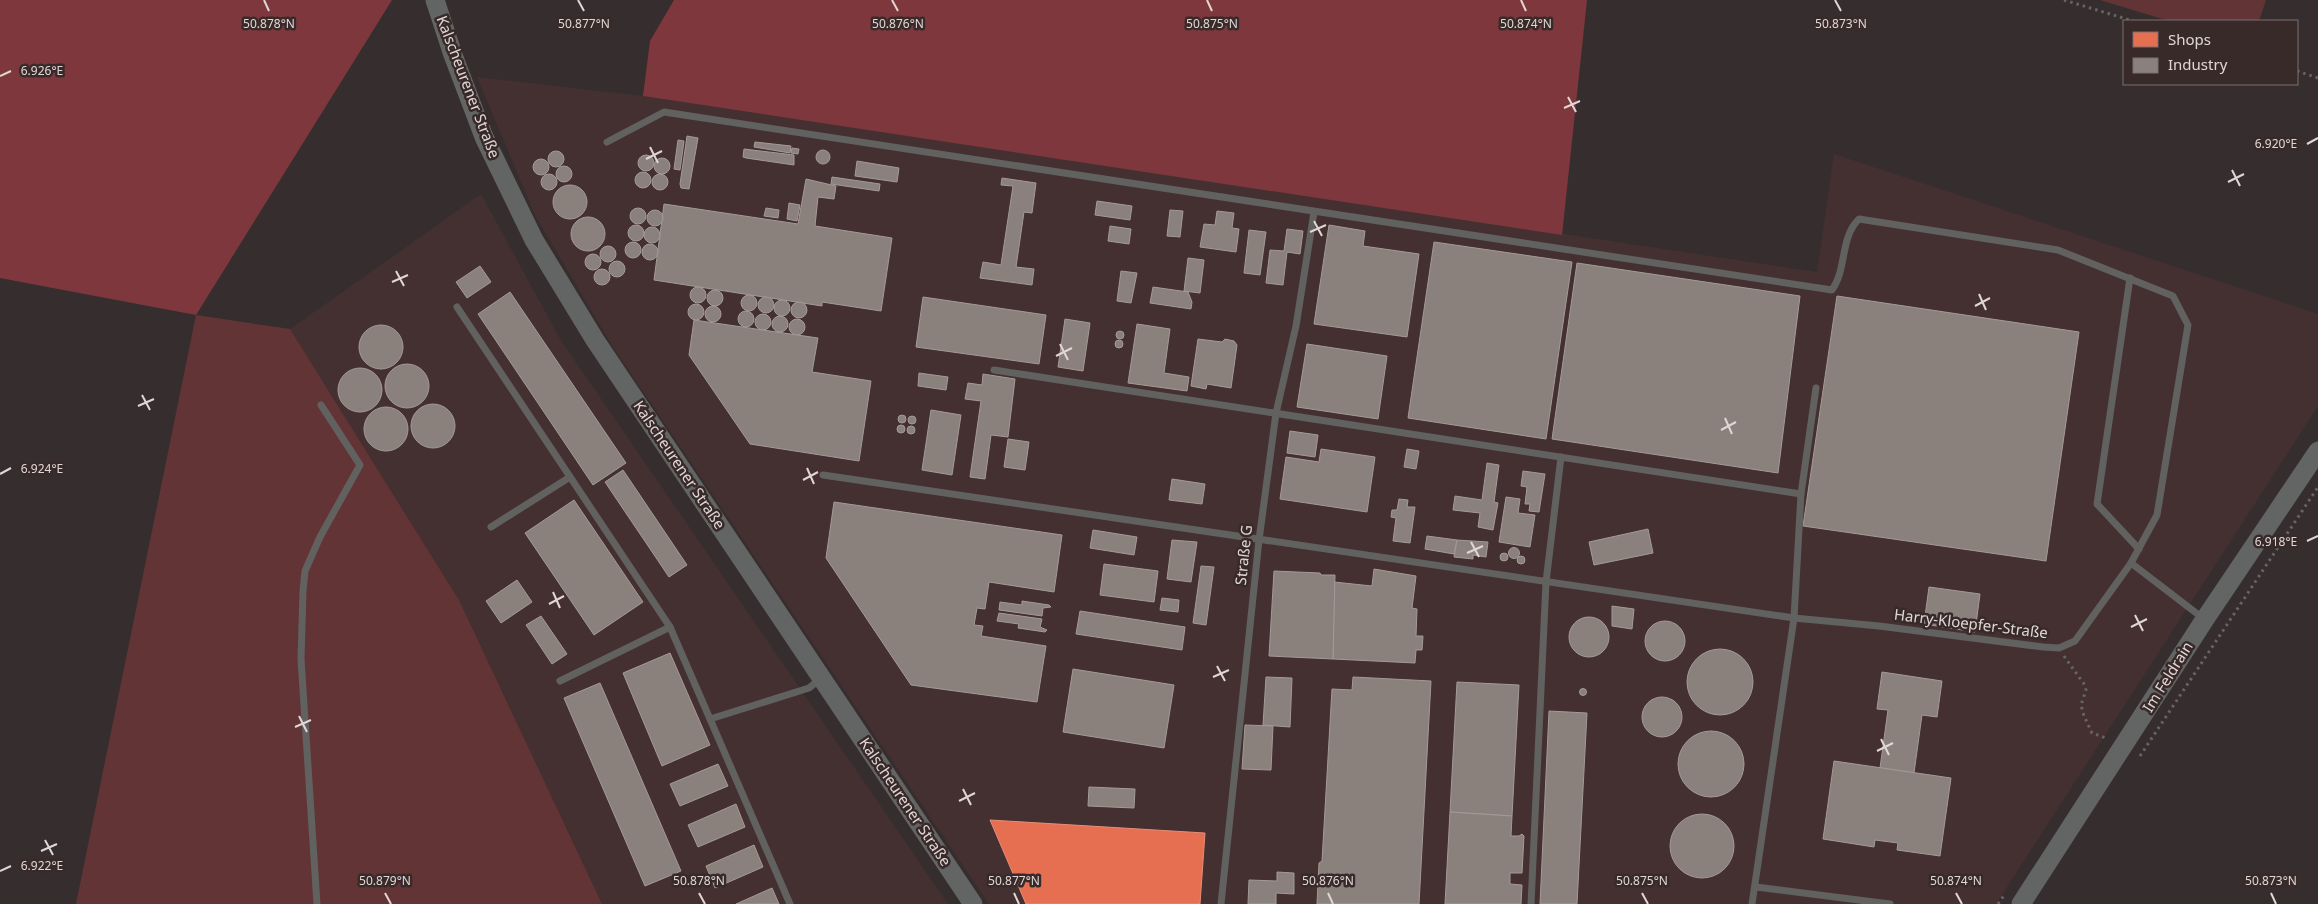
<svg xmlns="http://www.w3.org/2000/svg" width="2318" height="904" viewBox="0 0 2318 904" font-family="'Noto Sans',sans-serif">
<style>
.built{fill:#443030}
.green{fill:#633436}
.forest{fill:#7e383d}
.shops{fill:#e76f51;stroke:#e58e79}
.industry{fill:#8a817c;stroke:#a49a97}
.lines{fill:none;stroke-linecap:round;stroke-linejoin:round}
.path{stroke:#666565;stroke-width:3;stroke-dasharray:2.5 4;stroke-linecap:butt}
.lane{stroke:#616160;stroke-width:7}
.secondary{stroke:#636464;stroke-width:19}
.ticks{fill:none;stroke:#e0d6d6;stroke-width:2}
.labels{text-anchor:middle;stroke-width:5;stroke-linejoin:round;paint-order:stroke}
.street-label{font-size:15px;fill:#e0d6d6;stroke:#392a2a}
.ticks-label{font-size:12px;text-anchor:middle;fill:#e0d6d6;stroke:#392a2a;stroke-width:5;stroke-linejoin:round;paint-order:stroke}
</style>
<rect width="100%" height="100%" fill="#362e2e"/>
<g class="built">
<path d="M 477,77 L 643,96 L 1817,272 L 1834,154 L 2318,314 L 2318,406 L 1996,904 L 989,904 L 611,344 L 535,215 Z"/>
<path d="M 481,194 L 560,339 L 948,904 L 602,904 L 459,600 L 290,329 Z"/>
</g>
<g class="green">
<path d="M 2100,0 L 2266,0 L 2259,21 L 2169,21 Z"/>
<path d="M 196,315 L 290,329 L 459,600 L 602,904 L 76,904 Z"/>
</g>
<g class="forest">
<path d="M 0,0 L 392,0 L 196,315 L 0,278 Z"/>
<path d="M 674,0 L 1587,0 L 1562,235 L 643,96 L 650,41 Z"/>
</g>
<path class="shops" d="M 990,820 L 1205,833 L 1200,904 L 1026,904 Z"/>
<g class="industry">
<path d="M 687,136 L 698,138 L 689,189 L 681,188 L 680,184 Z"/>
<path d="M 678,140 L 684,141 L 680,170 L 674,169 Z"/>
<path d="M 755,142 L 791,146 L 790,153 L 754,147 Z"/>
<path d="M 792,148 L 799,149 L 798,154 L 791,153 Z"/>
<path d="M 744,149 L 794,155 L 794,165 L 746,158 L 743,157 Z"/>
<circle cx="823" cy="157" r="7"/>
<circle cx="556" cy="159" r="8"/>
<circle cx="646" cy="163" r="8"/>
<circle cx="662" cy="166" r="8"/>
<circle cx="541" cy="167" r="8"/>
<path d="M 857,161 L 899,168 L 897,182 L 855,176 Z"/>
<circle cx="564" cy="174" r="8"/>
<circle cx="643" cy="180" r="8"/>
<circle cx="660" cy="182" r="8"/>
<circle cx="549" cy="182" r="8"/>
<path d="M 832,177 L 880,184 L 879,191 L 831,184 Z"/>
<path d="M 1002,178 L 1036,183 L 1032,213 L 1024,212 L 1016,267 L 1034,269 L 1032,285 L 980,278 L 983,262 L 1001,265 L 1013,186 L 1001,185 Z"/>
<path d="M 806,179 L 836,186 L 834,199 L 818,197 L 815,226 L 892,238 L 881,311 L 822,302 L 822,306 L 654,280 L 664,204 L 798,224 Z"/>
<circle cx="570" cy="202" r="17"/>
<path d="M 1097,201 L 1132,206 L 1130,220 L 1095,215 Z"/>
<path d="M 789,203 L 800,205 L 797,221 L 787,219 Z"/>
<path d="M 766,208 L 779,210 L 778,218 L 764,216 Z"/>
<circle cx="638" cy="216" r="8"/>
<path d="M 1170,210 L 1183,211 L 1180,237 L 1167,236 Z"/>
<circle cx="655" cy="218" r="8"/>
<path d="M 1217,211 L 1234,213 L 1232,228 L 1239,229 L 1236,252 L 1200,247 L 1204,224 L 1215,225 Z"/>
<circle cx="588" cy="234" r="17"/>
<path d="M 1329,225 L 1365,231 L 1363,246 L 1419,254 L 1407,337 L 1314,324 Z"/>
<circle cx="636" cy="233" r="8"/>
<path d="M 1110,226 L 1131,229 L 1129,244 L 1108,241 Z"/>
<circle cx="652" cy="235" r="8"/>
<path d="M 1287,229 L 1303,231 L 1300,254 L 1287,252 L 1283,285 L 1266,283 L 1270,250 L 1284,251 Z"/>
<path d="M 1249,230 L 1266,232 L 1260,275 L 1244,273 Z"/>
<path d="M 1434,242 L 1572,262 L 1546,439 L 1408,418 Z"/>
<circle cx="633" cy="250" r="8"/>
<circle cx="650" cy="252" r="8"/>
<circle cx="608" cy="254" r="8"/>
<circle cx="593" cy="262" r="8"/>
<path d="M 1188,258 L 1204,260 L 1200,293 L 1184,291 Z"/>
<circle cx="617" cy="269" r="8"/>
<path d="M 1577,263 L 1800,296 L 1778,473 L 1552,439 Z"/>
<path d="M 480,266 L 491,282 L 467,298 L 456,282 Z"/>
<circle cx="602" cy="277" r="8"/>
<path d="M 1121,271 L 1137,273 L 1131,303 L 1117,301 Z"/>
<path d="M 1153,287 L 1188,292 L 1192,302 L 1191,309 L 1150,303 Z"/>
<circle cx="698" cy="295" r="8"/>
<circle cx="715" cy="298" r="8"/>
<path d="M 510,292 L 626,463 L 593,485 L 478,314 Z"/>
<circle cx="749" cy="303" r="8"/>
<path d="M 1837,296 L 2079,332 L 2046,561 L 1803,526 Z"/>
<path d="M 923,297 L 1046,315 L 1039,364 L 916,347 Z"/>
<circle cx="766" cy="305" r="8"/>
<circle cx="782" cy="308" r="8"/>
<circle cx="799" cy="310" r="8"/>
<circle cx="696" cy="312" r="8"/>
<circle cx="713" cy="314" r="8"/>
<circle cx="746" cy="319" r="8"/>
<circle cx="763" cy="322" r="8"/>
<circle cx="780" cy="324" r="8"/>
<path d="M 1065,319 L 1090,323 L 1083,371 L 1058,367 Z"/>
<circle cx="797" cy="327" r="8"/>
<path d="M 694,320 L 818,338 L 812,372 L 871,381 L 859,461 L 750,444 L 689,355 Z"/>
<path d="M 1137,324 L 1170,329 L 1164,373 L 1189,377 L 1187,391 L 1128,383 Z"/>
<circle cx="381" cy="347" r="22"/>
<circle cx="1120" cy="335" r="4"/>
<path d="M 1198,339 L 1222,342 L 1225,339 L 1234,341 L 1237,345 L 1231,388 L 1207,384 L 1206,389 L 1191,386 Z"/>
<circle cx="1119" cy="344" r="4"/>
<path d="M 1307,344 L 1387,356 L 1378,419 L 1297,407 Z"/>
<circle cx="407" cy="386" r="22"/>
<circle cx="360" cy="390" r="22"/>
<path d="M 919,373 L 948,377 L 946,390 L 918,386 Z"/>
<path d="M 983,374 L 1015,379 L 1008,437 L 991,435 L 985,479 L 970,477 L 981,401 L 965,399 L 968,383 L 982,385 Z"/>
<circle cx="433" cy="426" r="22"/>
<circle cx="386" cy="429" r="22"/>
<path d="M 931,410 L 961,415 L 952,475 L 922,470 Z"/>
<circle cx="902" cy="419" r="4"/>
<circle cx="912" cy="420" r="4"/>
<circle cx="901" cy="429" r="4"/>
<circle cx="911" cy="430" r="4"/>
<path d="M 1290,431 L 1318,435 L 1315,457 L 1287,453 Z"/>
<path d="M 1008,439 L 1029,442 L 1025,470 L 1004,467 Z"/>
<path d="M 1321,449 L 1375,457 L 1367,512 L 1280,499 L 1286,457 L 1319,462 Z"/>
<path d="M 1407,449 L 1419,451 L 1416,469 L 1404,467 Z"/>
<path d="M 1487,463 L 1499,465 L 1494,502 L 1498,503 L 1493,530 L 1478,527 L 1480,513 L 1453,510 L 1455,496 L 1482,500 Z"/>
<path d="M 623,470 L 687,565 L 669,577 L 605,482 Z"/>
<path d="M 1523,471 L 1545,474 L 1539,512 L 1529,511 L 1530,504 L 1525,504 L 1527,487 L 1521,486 Z"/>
<path d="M 1172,479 L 1205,484 L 1202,504 L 1169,500 Z"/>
<path d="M 1506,497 L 1520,499 L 1518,513 L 1535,515 L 1530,547 L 1499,542 Z"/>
<path d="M 1399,499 L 1408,500 L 1407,507 L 1415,507 L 1410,543 L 1393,541 L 1396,518 L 1391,517 L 1392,510 L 1397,510 Z"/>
<path d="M 574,500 L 643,602 L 594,635 L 525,533 Z"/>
<path d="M 834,502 L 1062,535 L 1054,592 L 989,582 L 985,609 L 977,608 L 974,625 L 983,626 L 981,636 L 1046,646 L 1037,702 L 911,685 L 826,558 Z"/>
<path d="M 1648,529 L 1653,553 L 1594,565 L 1589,542 Z"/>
<path d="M 1093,530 L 1137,537 L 1134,555 L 1090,548 Z"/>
<path d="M 1427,536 L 1457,540 L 1454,554 L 1425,549 Z"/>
<path d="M 1172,540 L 1197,542 L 1191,582 L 1167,579 Z"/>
<path d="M 1457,540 L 1488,542 L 1486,557 L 1473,555 L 1473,559 L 1454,557 Z"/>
<circle cx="1514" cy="553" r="5.5"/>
<circle cx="1504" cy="557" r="4"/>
<circle cx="1521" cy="560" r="4"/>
<path d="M 1104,564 L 1158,571 L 1154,602 L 1100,595 Z"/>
<path d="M 1201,566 L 1214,567 L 1206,625 L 1193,623 Z"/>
<path d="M 1374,569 L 1416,576 L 1412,608 L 1417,609 L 1416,636 L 1423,636 L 1422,650 L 1416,650 L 1415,663 L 1333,659 L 1334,582 L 1372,586 Z"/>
<path d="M 1274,571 L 1320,573 L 1321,575 L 1335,575 L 1333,659 L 1269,656 Z"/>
<path d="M 517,580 L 532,602 L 501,623 L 486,601 Z"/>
<path d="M 1929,587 L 1980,594 L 1975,632 L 1924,624 Z"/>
<path d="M 1162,598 L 1179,600 L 1178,612 L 1160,610 Z"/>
<path d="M 1022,601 L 1049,605 L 1051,607 L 1043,608 L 1042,616 L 999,610 L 1000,602 L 1022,605 Z"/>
<path d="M 1612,606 L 1634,609 L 1632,629 L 1612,626 Z"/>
<path d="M 1080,611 L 1185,627 L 1182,650 L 1076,634 Z"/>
<path d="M 999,613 L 1042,619 L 1040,627 L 1047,630 L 1045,632 L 1018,628 L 1019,624 L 997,621 Z"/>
<path d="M 541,616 L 567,654 L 552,664 L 526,625 Z"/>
<circle cx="1589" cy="637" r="20"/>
<circle cx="1665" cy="641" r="20"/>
<circle cx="1720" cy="682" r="33"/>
<path d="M 670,653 L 710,745 L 662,766 L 623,673 Z"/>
<path d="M 1073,669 L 1174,685 L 1164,748 L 1063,732 Z"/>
<path d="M 1882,672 L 1942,681 L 1937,717 L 1922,715 L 1914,773 L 1880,768 L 1888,710 L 1877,709 Z"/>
<path d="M 1266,677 L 1292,678 L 1290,727 L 1263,725 Z"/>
<path d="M 1353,677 L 1431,681 L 1419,904 L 1317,904 L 1319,863 L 1322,861 L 1332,689 L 1352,690 Z"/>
<path d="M 1457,682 L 1519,685 L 1512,816 L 1450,812 Z"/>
<path d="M 600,683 L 681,871 L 645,886 L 564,698 Z"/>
<circle cx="1583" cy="692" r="3.5"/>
<circle cx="1662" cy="717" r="20"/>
<path d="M 1549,711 L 1587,713 L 1577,904 L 1540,904 Z"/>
<path d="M 1245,725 L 1273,726 L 1271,770 L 1242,769 Z"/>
<circle cx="1711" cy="764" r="33"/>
<path d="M 1834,761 L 1951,778 L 1940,856 L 1897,850 L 1898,843 L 1875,840 L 1874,847 L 1823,839 Z"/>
<path d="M 718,764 L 728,786 L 680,806 L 670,784 Z"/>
<path d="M 1089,787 L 1135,789 L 1134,808 L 1088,806 Z"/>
<path d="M 736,804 L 745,827 L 698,847 L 688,825 Z"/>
<path d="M 1450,812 L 1512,816 L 1511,836 L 1519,836 L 1522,834 L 1524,836 L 1522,873 L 1510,873 L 1510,884 L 1522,885 L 1521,904 L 1445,904 Z"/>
<circle cx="1702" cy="846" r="32"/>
<path d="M 754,845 L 763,867 L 715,888 L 706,866 Z"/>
<path d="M 1277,872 L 1294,873 L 1294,894 L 1276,893 L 1276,904 L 1248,904 L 1249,880 L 1277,881 Z"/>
<path d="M 772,888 L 779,904 L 736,904 Z"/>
</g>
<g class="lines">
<g class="path">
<path d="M 2064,0 L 2133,21"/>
<path d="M 2297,71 L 2318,78"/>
<path d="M 2064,656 L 2084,684 L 2086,690 L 2081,705 L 2084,716 L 2092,733 L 2106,738 L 2105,740"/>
<path d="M 2140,756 L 2318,487"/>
<path d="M 1998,904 L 2005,894"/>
</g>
<g class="lane">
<path d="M 607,142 L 664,112 L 1832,290 C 1847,269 1840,237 1859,219 L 2058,250 L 2173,296 L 2188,325 L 2157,515 L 2131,563"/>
<path d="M 2130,278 L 2097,504 L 2139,549"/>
<path d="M 457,307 L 670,627 L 710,719"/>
<path d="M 994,370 L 1801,494"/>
<path d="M 823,475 L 1794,618 L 1879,626 L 2043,647 L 2059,648 L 2075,641 L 2131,563 L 2204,619"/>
<path d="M 491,527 L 570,477"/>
<path d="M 560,681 L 670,627"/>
<path d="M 1756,887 L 1890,904"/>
<path d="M 317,904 L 301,659 L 303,591 L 305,571 L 320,537 L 360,465 L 321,405"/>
<path d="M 790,904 L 710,719 L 809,688 L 820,679"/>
<path d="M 1221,904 L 1259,540 L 1276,413 L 1296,326 L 1314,212"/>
<path d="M 1531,904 L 1546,582 L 1561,457"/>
<path d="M 1752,904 L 1794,618 L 1801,494 L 1816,388"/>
</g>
<g class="secondary">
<path d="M 435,0 L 453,55 L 484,137 L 534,240 L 595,340 L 973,904"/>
<path d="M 2021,904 L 2205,619 L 2318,451"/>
</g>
</g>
<path class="ticks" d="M 264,0 L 269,11M 578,0 L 584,11M 892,0 L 898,11M 1207,0 L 1212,11M 1521,0 L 1526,11M 1835,0 L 1841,11M 0,76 L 11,71M 1568,97 L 1576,112M 1564,108 L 1580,101M 2307,144 L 2318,138M 650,147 L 658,163M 646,159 L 662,151M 2232,170 L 2240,186M 2228,182 L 2244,174M 1314,221 L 1322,236M 1310,232 L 1326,225M 396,271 L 404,286M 392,282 L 408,275M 1979,294 L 1986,310M 1975,306 L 1990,298M 1060,344 L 1068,360M 1056,356 L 1072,348M 142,395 L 150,410M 138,406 L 154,399M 1725,418 L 1732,434M 1721,430 L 1736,422M 807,468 L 814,484M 0,474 L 11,468M 803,480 L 818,472M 2307,541 L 2318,536M 1471,542 L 1479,557M 1467,553 L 1483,546M 553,592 L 560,608M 549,604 L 564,596M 2135,615 L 2143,631M 2131,627 L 2147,619M 1217,666 L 1225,681M 1213,677 L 1229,670M 299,716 L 307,732M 295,727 L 311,720M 1881,739 L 1889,755M 1877,751 L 1893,743M 963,789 L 971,805M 959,801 L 975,793M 45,840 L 53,855M 41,851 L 57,844M 0,871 L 11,866M 385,893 L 391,904M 699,893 L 705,904M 1014,893 L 1019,904M 1328,893 L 1333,904M 1642,893 L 1648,904M 1956,893 L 1962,904M 2271,893 L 2276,904"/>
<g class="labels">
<g class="street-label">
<text transform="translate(468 87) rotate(69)" y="5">Kalscheurener Straße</text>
<text transform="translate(679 465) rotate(56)" y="5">Kalscheurener Straße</text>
<text transform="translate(1244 555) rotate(-84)" y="5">Straße G</text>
<text transform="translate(1971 624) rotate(7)" y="5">Harry-Kloepfer-Straße</text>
<text transform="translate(2168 677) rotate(-58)" y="5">Im Feldrain</text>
<text transform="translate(905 802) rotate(56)" y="5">Kalscheurener Straße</text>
</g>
</g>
<g class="ticks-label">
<text x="269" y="28">50.878°N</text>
<text x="584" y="28">50.877°N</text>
<text x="1212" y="28">50.875°N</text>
<text x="1526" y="28">50.874°N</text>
<text x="1841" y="28">50.873°N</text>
<text x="898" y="28">50.876°N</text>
<text x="42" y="75">6.926°E</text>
<text x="2276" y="148">6.920°E</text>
<text x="42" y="473">6.924°E</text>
<text x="2276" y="546">6.918°E</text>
<text x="42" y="870">6.922°E</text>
<text x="385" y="885">50.879°N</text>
<text x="699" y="885">50.878°N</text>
<text x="1014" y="885">50.877°N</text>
<text x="1328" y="885">50.876°N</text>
<text x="1642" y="885">50.875°N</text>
<text x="1956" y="885">50.874°N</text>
<text x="2271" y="885">50.873°N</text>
</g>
<rect x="2123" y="20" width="175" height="65" fill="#392a2a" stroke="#7c6f6f"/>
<rect x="2133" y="32" width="25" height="15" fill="#e76f51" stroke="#7c6f6f"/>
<text x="2168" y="45" font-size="15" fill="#e0d6d6">Shops</text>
<rect x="2133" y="58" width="25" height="15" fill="#8a817c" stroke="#7c6f6f"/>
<text x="2168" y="70" font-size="15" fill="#e0d6d6">Industry</text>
</svg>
